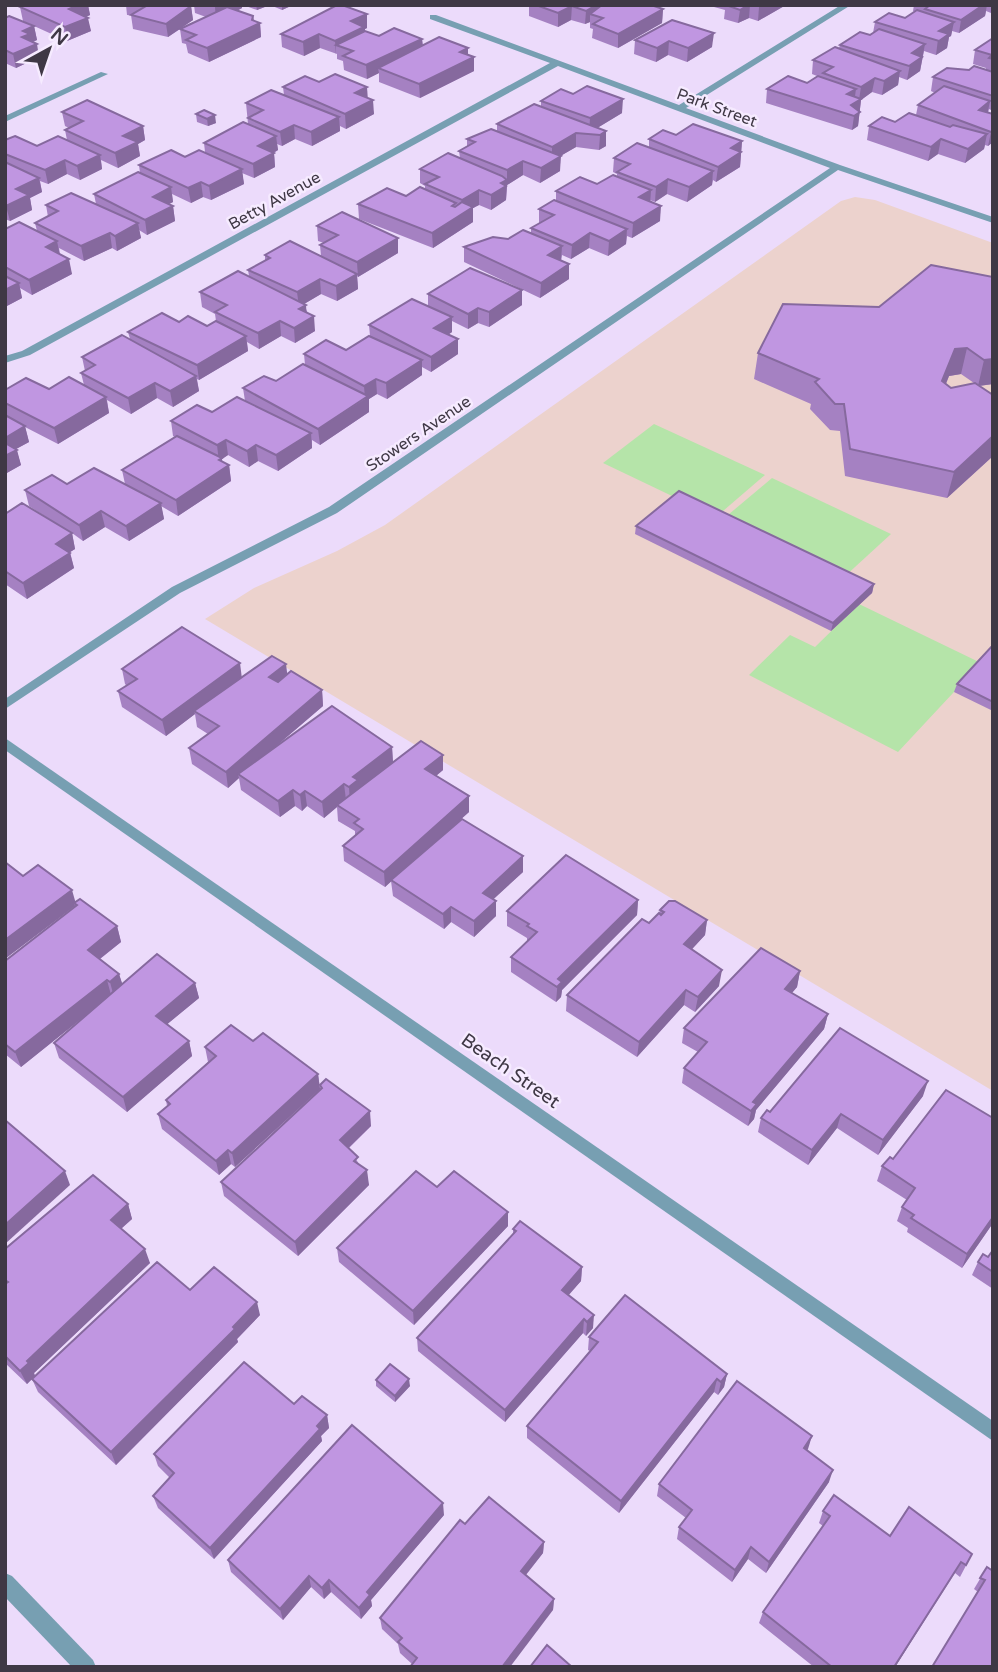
<svg xmlns="http://www.w3.org/2000/svg" width="998" height="1672" viewBox="0 0 998 1672" font-family="'Varela Round',sans-serif">
<style>
.education{fill:#ecd2cd}
.green{fill:#b5e4a9}
.lines{fill:none;stroke-linecap:round;stroke-linejoin:round}
.street{fill:#779fb2;fill-rule:evenodd}
.wall{fill:#a581c2;fill-rule:evenodd}
.shaded-wall{fill:#86699e}
.building{fill:#c096e1;stroke:#86699e;stroke-width:2}
.labels{text-anchor:middle;stroke-width:5;stroke-linejoin:round;paint-order:stroke}
.far-street-label{font-size:16px;fill:#3f3845;stroke:#f6ebff}
.street-label{font-size:19px;fill:#3f3845;stroke:#f6ebff}
</style>
<rect width="100%" height="100%" fill="#ecdbfb"/>
<path class="education" d="M 855,197 L 875,200 L 993,243 L 993,1091 L 205,619 L 254,588 L 337,551 L 385,525 L 841,201 Z"/>
<g class="green">
<path d="M 654,424 L 765,475 L 716,517 L 603,463 Z"/>
<path d="M 772,478 L 891,534 L 843,578 L 722,520 Z"/>
<path d="M 859,604 L 981,663 L 898,752 L 749,675 L 790,635 L 815,647 Z"/>
</g>
<g class="lines">
<g class="street">
<path d="M 841,5 L 851,5 L 686,108 L 840,165 L 993,217 L 993,223 L 838,170 L 337,513 L 180,593 L 5,709 L 5,699 L 172,587 L 329,507 L 830,168 L 558,66 L 30,355 L 5,363 L 5,356 L 22,351 L 550,63 L 430,19 L 430,15 L 436,15 L 679,105 Z"/>
<path d="M 101,72 L 108,74 L 5,122 L 5,116 Z"/>
<path d="M 5,738 L 993,1421 L 993,1441 L 5,750 Z"/>
<path d="M 5,1573 L 12,1576 L 93,1660 L 96,1667 L 72,1667 L 5,1597 Z"/>
</g>
</g>
<g class="wall">
<path d="M 26,5 L 88,5 L 90,15 L 86,17 L 91,31 L 67,41 L 23,21 L 20,7 Z"/>
<path d="M 126,5 L 192,5 L 191,6 L 193,20 L 181,28 L 206,17 L 195,13 L 194,5 L 242,5 L 242,8 L 237,11 L 253,16 L 254,21 L 260,23 L 261,37 L 209,62 L 188,53 L 186,44 L 182,43 L 180,29 L 168,37 L 133,29 L 131,15 L 127,15 Z"/>
<path d="M 243,5 L 293,5 L 282,10 L 270,5 L 257,10 Z"/>
<path d="M 529,5 L 651,5 L 663,9 L 662,23 L 618,48 L 592,38 L 593,29 L 590,28 L 590,22 L 585,24 L 571,20 L 558,27 L 529,16 Z"/>
<path d="M 714,5 L 786,5 L 758,21 L 749,18 L 738,23 L 724,19 L 725,10 L 714,7 Z"/>
<path d="M 914,5 L 993,5 L 993,11 L 991,13 L 986,11 L 985,16 L 959,33 L 952,31 L 951,36 L 949,37 L 947,48 L 936,55 L 924,51 L 920,71 L 907,80 L 899,77 L 898,85 L 882,95 L 872,92 L 861,100 L 858,126 L 852,130 L 766,103 L 767,89 L 807,83 L 817,76 L 812,74 L 813,60 L 839,48 L 840,45 L 873,33 L 875,22 L 905,18 L 915,12 L 913,11 Z"/>
<path d="M 5,18 L 34,26 L 37,40 L 33,42 L 39,57 L 16,68 L 5,63 Z"/>
<path d="M 672,20 L 712,47 L 687,62 L 668,55 L 656,62 L 634,54 L 635,40 Z"/>
<path d="M 367,28 L 365,29 L 365,31 L 379,36 L 422,39 L 423,45 L 468,55 L 474,71 L 420,98 L 379,82 L 379,73 L 367,79 L 344,70 L 343,61 L 337,59 L 337,54 L 320,48 L 304,56 L 282,47 L 281,34 Z"/>
<path d="M 993,38 L 993,111 L 989,109 L 988,113 L 993,114 L 993,142 L 988,146 L 985,145 L 984,149 L 965,163 L 938,154 L 928,161 L 867,140 L 869,126 L 895,122 L 916,115 L 918,105 L 935,93 L 931,91 L 933,77 L 969,70 L 986,70 L 986,68 L 973,64 L 975,50 Z"/>
<path d="M 319,82 L 368,98 L 374,114 L 346,129 L 340,126 L 340,131 L 312,146 L 295,139 L 282,146 L 277,144 L 278,150 L 274,153 L 275,167 L 254,178 L 242,173 L 244,184 L 211,200 L 203,197 L 191,203 L 172,194 L 173,202 L 169,204 L 173,206 L 175,221 L 147,235 L 139,230 L 141,238 L 117,251 L 112,248 L 84,261 L 59,248 L 60,254 L 72,274 L 32,295 L 20,288 L 22,298 L 5,307 L 5,229 L 37,231 L 35,223 L 48,217 L 46,205 L 96,204 L 94,194 L 140,173 L 139,165 L 205,152 L 204,143 L 248,124 L 246,103 L 284,95 L 283,87 Z"/>
<path d="M 541,101 L 622,113 L 597,128 L 606,131 L 606,146 L 599,150 L 576,147 L 560,156 L 560,171 L 540,183 L 523,175 L 507,185 L 506,200 L 491,210 L 479,205 L 473,208 L 473,222 L 433,248 L 359,219 L 358,204 L 406,196 L 425,190 L 425,186 L 420,183 L 420,169 L 460,158 L 459,151 L 467,146 L 467,139 L 497,131 L 497,124 L 541,107 Z"/>
<path d="M 62,112 L 143,126 L 145,140 L 138,144 L 140,156 L 118,168 L 101,160 L 102,169 L 80,180 L 67,174 L 48,184 L 40,181 L 42,192 L 30,198 L 32,210 L 10,221 L 5,219 L 5,140 L 37,146 L 67,140 L 65,130 L 69,128 L 65,126 Z"/>
<path d="M 196,114 L 216,123 L 208,126 L 197,122 Z"/>
<path d="M 676,135 L 742,141 L 740,167 L 716,182 L 713,180 L 712,185 L 687,202 L 667,194 L 655,202 L 650,200 L 660,221 L 632,238 L 627,236 L 626,244 L 608,256 L 589,248 L 571,259 L 562,255 L 561,261 L 569,279 L 540,298 L 464,262 L 464,247 L 531,234 L 531,228 L 539,224 L 539,209 L 556,201 L 556,191 L 597,184 L 617,177 L 617,174 L 613,172 L 614,158 L 649,147 L 649,139 Z"/>
<path d="M 317,226 L 398,238 L 398,253 L 358,277 L 357,276 L 358,289 L 337,301 L 321,294 L 304,304 L 315,331 L 295,343 L 281,336 L 259,349 L 247,342 L 248,351 L 199,380 L 197,379 L 199,391 L 173,407 L 157,398 L 131,414 L 107,400 L 109,413 L 58,444 L 25,427 L 29,442 L 16,449 L 21,465 L 5,474 L 5,390 L 49,389 L 84,385 L 81,373 L 85,371 L 82,357 L 130,339 L 128,332 L 179,322 L 207,326 L 216,321 L 215,314 L 202,307 L 200,292 L 249,276 L 248,270 L 265,261 L 265,255 L 321,256 L 320,245 L 324,243 L 318,241 Z"/>
<path d="M 993,277 L 993,384 L 979,386 L 993,395 L 993,456 L 947,498 L 845,476 L 840,431 L 830,430 L 810,409 L 811,404 L 754,379 L 758,353 L 879,307 ZM 961,374 L 974,383 L 951,388 L 946,384 L 949,376 Z"/>
<path d="M 522,290 L 522,305 L 489,327 L 478,323 L 468,329 L 452,321 L 452,332 L 448,335 L 458,339 L 458,354 L 431,372 L 422,367 L 422,375 L 387,399 L 377,394 L 369,399 L 369,412 L 320,445 L 312,440 L 312,448 L 278,471 L 258,461 L 249,467 L 228,455 L 222,459 L 222,462 L 229,465 L 231,481 L 178,516 L 161,506 L 164,519 L 129,541 L 105,527 L 83,541 L 72,533 L 75,549 L 70,552 L 74,568 L 27,599 L 5,584 L 5,514 L 71,533 L 29,506 L 25,490 L 67,484 L 125,484 L 122,470 L 175,437 L 173,436 L 171,421 L 212,412 L 245,401 L 243,388 L 276,381 L 305,365 L 304,354 L 346,350 L 370,336 L 369,325 L 428,306 L 428,294 Z"/>
<path d="M 636,526 L 874,584 L 872,593 L 831,631 L 635,534 Z"/>
<path d="M 993,645 L 993,711 L 954,692 L 957,684 Z"/>
<path d="M 122,669 L 242,677 L 288,674 L 322,690 L 323,706 L 273,749 L 392,747 L 393,763 L 443,755 L 443,770 L 436,776 L 469,812 L 442,836 L 523,856 L 523,872 L 493,899 L 496,901 L 496,916 L 474,937 L 451,922 L 444,929 L 393,896 L 391,881 L 385,887 L 344,861 L 343,846 L 355,835 L 355,831 L 338,821 L 337,807 L 324,818 L 307,806 L 302,811 L 295,806 L 280,817 L 241,790 L 239,778 L 228,788 L 192,764 L 189,748 L 208,734 L 197,727 L 195,714 L 166,736 L 122,707 L 118,691 L 127,686 L 125,684 Z"/>
<path d="M 23,876 L 75,902 L 117,926 L 121,942 L 100,959 L 119,974 L 122,984 L 195,983 L 199,998 L 167,1024 L 189,1041 L 192,1056 L 127,1112 L 59,1058 L 54,1043 L 97,1006 L 21,1067 L 5,1054 L 5,961 L 75,906 Z"/>
<path d="M 638,900 L 637,915 L 562,990 L 561,997 L 556,1002 L 511,972 L 511,957 L 527,941 L 527,938 L 507,926 L 507,911 Z"/>
<path d="M 660,910 L 707,920 L 705,935 L 691,950 L 719,986 L 695,1012 L 684,1005 L 637,1057 L 566,1011 L 567,995 L 659,914 Z"/>
<path d="M 800,971 L 797,987 L 792,993 L 828,1014 L 824,1029 L 756,1110 L 754,1119 L 748,1126 L 682,1083 L 684,1068 L 698,1052 L 682,1043 L 684,1028 Z"/>
<path d="M 253,1041 L 318,1074 L 320,1089 L 235,1167 L 231,1164 L 219,1175 L 162,1129 L 158,1114 L 167,1106 L 166,1100 L 208,1062 L 205,1047 Z"/>
<path d="M 320,1085 L 371,1126 L 349,1148 L 359,1164 L 369,1185 L 298,1256 L 224,1196 L 221,1182 L 320,1089 Z"/>
<path d="M 923,1096 L 878,1155 L 837,1128 L 808,1165 L 758,1132 L 761,1118 L 770,1112 Z"/>
<path d="M 993,1118 L 993,1223 L 962,1268 L 907,1232 L 908,1228 L 897,1221 L 902,1207 L 907,1200 L 877,1181 L 882,1166 L 893,1159 Z"/>
<path d="M 437,1187 L 508,1226 L 414,1325 L 339,1262 L 337,1248 Z"/>
<path d="M 128,1204 L 132,1219 L 121,1229 L 150,1263 L 34,1373 L 35,1376 L 190,1290 L 260,1315 L 237,1339 L 238,1342 L 116,1465 L 38,1392 L 32,1379 L 27,1384 L 5,1363 L 5,1249 Z"/>
<path d="M 513,1229 L 582,1267 L 581,1281 L 568,1295 L 593,1328 L 586,1336 L 583,1333 L 505,1422 L 418,1351 L 417,1338 L 513,1234 Z"/>
<path d="M 993,1250 L 993,1289 L 972,1275 L 978,1262 L 988,1257 Z"/>
<path d="M 589,1337 L 727,1374 L 724,1387 L 718,1395 L 714,1392 L 619,1513 L 527,1438 L 527,1426 L 590,1351 L 588,1350 Z"/>
<path d="M 376,1380 L 410,1386 L 395,1402 L 376,1386 Z"/>
<path d="M 294,1404 L 327,1415 L 329,1428 L 321,1436 L 322,1441 L 214,1559 L 158,1508 L 153,1496 L 170,1478 L 158,1466 L 154,1454 Z"/>
<path d="M 808,1449 L 807,1450 L 829,1482 L 766,1573 L 748,1559 L 732,1582 L 677,1539 L 679,1527 L 686,1518 L 657,1496 L 659,1484 Z"/>
<path d="M 823,1511 L 890,1536 L 972,1554 L 960,1577 L 955,1573 L 895,1667 L 814,1667 L 759,1623 L 763,1612 L 823,1526 L 819,1523 Z"/>
<path d="M 444,1515 L 371,1600 L 372,1606 L 361,1619 L 331,1592 L 324,1599 L 311,1587 L 283,1620 L 231,1572 L 228,1560 Z"/>
<path d="M 465,1524 L 544,1542 L 543,1553 L 526,1575 L 554,1599 L 553,1610 L 412,1664 L 400,1653 L 398,1644 L 382,1629 L 380,1618 Z"/>
<path d="M 987,1567 L 993,1571 L 978,1592 L 974,1589 Z"/>
</g>
<g class="shaded-wall">
<path d="M 78,5 L 88,5 L 90,15 L 71,23 L 69,9 Z"/>
<path d="M 177,5 L 192,5 L 188,8 L 191,6 L 193,20 L 168,37 L 166,24 Z"/>
<path d="M 219,5 L 242,5 L 242,8 L 216,21 L 215,7 Z"/>
<path d="M 256,5 L 270,5 L 257,10 Z"/>
<path d="M 282,5 L 293,5 L 282,10 Z"/>
<path d="M 596,5 L 611,5 L 590,14 L 590,22 L 585,24 L 586,11 Z"/>
<path d="M 748,5 L 750,5 L 749,18 L 738,23 L 740,10 Z"/>
<path d="M 762,5 L 786,5 L 758,21 L 759,7 Z"/>
<path d="M 983,5 L 987,5 L 985,16 L 959,33 L 961,20 Z"/>
<path d="M 572,6 L 571,20 L 558,27 L 558,13 Z"/>
<path d="M 663,9 L 662,23 L 618,48 L 618,34 Z"/>
<path d="M 367,14 L 367,28 L 365,29 L 365,40 L 336,45 L 336,55 L 335,41 L 351,21 Z"/>
<path d="M 253,16 L 254,26 L 260,23 L 261,37 L 209,62 L 207,48 L 252,20 Z"/>
<path d="M 88,18 L 91,31 L 67,41 L 65,27 Z"/>
<path d="M 954,22 L 951,36 L 949,37 L 947,48 L 936,55 L 939,31 Z"/>
<path d="M 34,26 L 37,40 L 32,42 L 37,44 L 39,57 L 16,68 L 13,54 L 22,37 L 23,31 Z"/>
<path d="M 714,33 L 712,47 L 687,62 L 688,48 Z"/>
<path d="M 319,34 L 320,48 L 304,56 L 303,42 Z"/>
<path d="M 422,39 L 423,53 L 378,68 L 379,73 L 367,79 L 366,65 Z"/>
<path d="M 669,41 L 668,55 L 656,62 L 657,48 Z"/>
<path d="M 925,44 L 920,71 L 907,80 L 912,53 Z"/>
<path d="M 468,48 L 468,60 L 474,57 L 474,71 L 420,98 L 419,84 L 460,52 Z"/>
<path d="M 900,71 L 898,85 L 882,95 L 884,81 Z"/>
<path d="M 875,78 L 872,92 L 861,100 L 858,126 L 852,130 L 854,116 L 851,105 L 859,100 L 861,87 Z"/>
<path d="M 367,87 L 368,101 L 355,93 Z"/>
<path d="M 856,89 L 854,103 L 847,94 Z"/>
<path d="M 623,99 L 622,113 L 589,133 L 590,118 Z"/>
<path d="M 373,100 L 374,114 L 346,129 L 345,114 Z"/>
<path d="M 990,101 L 987,116 L 979,110 Z"/>
<path d="M 215,115 L 216,123 L 208,126 L 207,119 Z"/>
<path d="M 339,117 L 340,131 L 312,146 L 311,132 Z"/>
<path d="M 294,125 L 295,139 L 282,146 L 280,132 Z"/>
<path d="M 143,126 L 145,140 L 138,144 L 140,156 L 118,168 L 115,153 L 123,136 Z"/>
<path d="M 993,130 L 993,142 L 988,146 L 991,132 Z"/>
<path d="M 606,131 L 606,146 L 599,150 L 600,135 Z"/>
<path d="M 576,133 L 576,147 L 552,161 L 552,147 Z"/>
<path d="M 987,134 L 984,149 L 965,163 L 968,149 Z"/>
<path d="M 276,136 L 278,150 L 259,160 L 258,146 Z"/>
<path d="M 941,139 L 938,154 L 928,161 L 931,147 Z"/>
<path d="M 742,141 L 740,167 L 716,182 L 718,167 L 731,148 Z"/>
<path d="M 274,153 L 275,167 L 254,178 L 253,164 Z"/>
<path d="M 100,155 L 102,169 L 80,180 L 77,166 Z"/>
<path d="M 561,156 L 560,171 L 540,183 L 541,168 Z"/>
<path d="M 65,160 L 67,174 L 48,184 L 45,170 Z"/>
<path d="M 523,161 L 523,175 L 507,185 L 506,200 L 491,210 L 491,195 L 501,183 L 507,180 L 507,170 Z"/>
<path d="M 242,169 L 244,184 L 211,200 L 209,186 Z"/>
<path d="M 713,171 L 712,185 L 687,202 L 689,187 Z"/>
<path d="M 39,178 L 42,192 L 30,198 L 32,210 L 10,221 L 6,206 L 16,189 Z"/>
<path d="M 668,179 L 667,194 L 655,202 L 656,187 Z"/>
<path d="M 201,182 L 203,197 L 191,203 L 188,188 Z"/>
<path d="M 171,187 L 173,202 L 155,211 L 153,197 Z"/>
<path d="M 479,190 L 479,205 L 473,208 L 473,222 L 433,248 L 432,233 L 462,214 L 462,200 Z"/>
<path d="M 651,190 L 650,205 L 639,197 Z"/>
<path d="M 173,206 L 175,221 L 147,235 L 145,220 Z"/>
<path d="M 661,206 L 660,221 L 632,238 L 633,223 Z"/>
<path d="M 138,223 L 141,238 L 117,251 L 115,236 Z"/>
<path d="M 627,229 L 626,244 L 608,256 L 609,241 Z"/>
<path d="M 110,233 L 112,248 L 84,261 L 81,246 Z"/>
<path d="M 590,233 L 589,248 L 571,259 L 572,245 Z"/>
<path d="M 398,238 L 398,253 L 358,277 L 357,262 Z"/>
<path d="M 57,241 L 60,256 L 46,247 Z"/>
<path d="M 562,246 L 561,261 L 548,255 Z"/>
<path d="M 69,259 L 72,274 L 32,295 L 29,280 Z"/>
<path d="M 569,264 L 569,279 L 540,298 L 541,283 Z"/>
<path d="M 357,274 L 358,289 L 337,301 L 336,286 Z"/>
<path d="M 320,279 L 321,294 L 299,307 L 297,292 Z"/>
<path d="M 19,283 L 22,298 L 5,307 L 5,290 Z"/>
<path d="M 522,290 L 522,305 L 489,327 L 489,312 Z"/>
<path d="M 306,305 L 307,320 L 314,316 L 315,331 L 295,343 L 294,328 L 299,309 Z"/>
<path d="M 478,308 L 478,323 L 468,329 L 468,314 Z"/>
<path d="M 452,317 L 452,332 L 435,343 L 434,328 Z"/>
<path d="M 280,321 L 281,336 L 259,349 L 258,333 Z"/>
<path d="M 246,336 L 248,351 L 199,380 L 197,365 Z"/>
<path d="M 458,339 L 458,354 L 431,372 L 431,357 Z"/>
<path d="M 967,348 L 961,374 L 949,376 L 936,407 L 942,381 L 955,349 Z"/>
<path d="M 993,359 L 993,384 L 978,386 L 984,360 Z"/>
<path d="M 422,360 L 422,375 L 387,399 L 386,383 Z"/>
<path d="M 196,376 L 199,391 L 173,407 L 170,391 Z"/>
<path d="M 376,379 L 377,394 L 369,399 L 369,412 L 320,445 L 318,429 L 365,399 L 364,386 Z"/>
<path d="M 155,383 L 157,398 L 131,414 L 128,398 Z"/>
<path d="M 106,397 L 109,413 L 58,444 L 54,428 Z"/>
<path d="M 25,426 L 29,442 L 5,455 L 5,438 Z"/>
<path d="M 311,433 L 312,448 L 278,471 L 276,455 Z"/>
<path d="M 993,436 L 993,456 L 947,498 L 954,472 Z"/>
<path d="M 226,440 L 228,455 L 222,459 L 223,469 L 229,465 L 231,481 L 178,516 L 176,500 L 220,471 L 217,445 Z"/>
<path d="M 256,445 L 258,461 L 249,467 L 247,451 Z"/>
<path d="M 17,450 L 21,465 L 5,474 L 5,456 Z"/>
<path d="M 161,503 L 164,519 L 129,541 L 126,526 Z"/>
<path d="M 101,511 L 105,527 L 83,541 L 79,525 Z"/>
<path d="M 72,533 L 75,549 L 59,559 L 56,544 Z"/>
<path d="M 70,553 L 74,568 L 27,599 L 23,583 Z"/>
<path d="M 874,584 L 872,593 L 831,631 L 833,623 Z"/>
<path d="M 240,663 L 242,679 L 194,711 L 195,714 L 166,736 L 162,720 Z"/>
<path d="M 286,664 L 288,680 L 271,693 L 269,677 Z"/>
<path d="M 322,690 L 323,706 L 241,776 L 238,774 L 239,778 L 228,788 L 226,772 Z"/>
<path d="M 392,747 L 393,763 L 350,803 L 349,787 L 353,777 Z"/>
<path d="M 443,755 L 443,770 L 425,785 L 425,769 Z"/>
<path d="M 344,784 L 346,800 L 337,805 L 337,807 L 324,818 L 322,802 Z"/>
<path d="M 293,790 L 295,806 L 280,817 L 278,801 Z"/>
<path d="M 305,791 L 307,806 L 302,811 L 300,795 Z"/>
<path d="M 469,796 L 469,812 L 385,887 L 384,872 Z"/>
<path d="M 523,856 L 523,872 L 484,908 L 483,893 Z"/>
<path d="M 72,890 L 76,904 L 74,903 L 75,906 L 5,959 L 5,940 Z"/>
<path d="M 638,900 L 637,915 L 562,990 L 561,997 L 556,1002 L 558,979 Z"/>
<path d="M 496,901 L 496,916 L 474,937 L 474,921 Z"/>
<path d="M 451,907 L 451,922 L 444,929 L 443,914 Z"/>
<path d="M 707,920 L 705,935 L 682,960 L 684,944 Z"/>
<path d="M 117,926 L 121,942 L 92,965 L 88,950 Z"/>
<path d="M 722,970 L 719,986 L 695,1012 L 698,997 Z"/>
<path d="M 800,971 L 797,987 L 782,1004 L 785,989 Z"/>
<path d="M 119,974 L 124,989 L 114,997 L 110,982 Z"/>
<path d="M 107,980 L 111,995 L 21,1067 L 15,1052 Z"/>
<path d="M 195,983 L 199,998 L 159,1031 L 156,1016 Z"/>
<path d="M 686,990 L 684,1005 L 637,1057 L 639,1042 Z"/>
<path d="M 828,1014 L 824,1029 L 756,1110 L 754,1119 L 748,1126 L 753,1102 Z"/>
<path d="M 189,1041 L 192,1056 L 127,1112 L 123,1097 Z"/>
<path d="M 318,1074 L 320,1089 L 235,1167 L 232,1153 Z"/>
<path d="M 928,1081 L 923,1096 L 878,1155 L 883,1140 Z"/>
<path d="M 370,1111 L 371,1126 L 342,1154 L 340,1140 Z"/>
<path d="M 841,1114 L 837,1128 L 808,1165 L 812,1150 Z"/>
<path d="M 228,1150 L 231,1164 L 219,1175 L 216,1161 Z"/>
<path d="M 367,1170 L 369,1185 L 298,1256 L 295,1242 Z"/>
<path d="M 65,1171 L 70,1185 L 5,1244 L 5,1225 Z"/>
<path d="M 128,1204 L 132,1219 L 115,1234 L 111,1220 Z"/>
<path d="M 508,1212 L 508,1226 L 414,1325 L 413,1311 Z"/>
<path d="M 993,1217 L 993,1223 L 962,1268 L 967,1254 Z"/>
<path d="M 145,1249 L 150,1263 L 34,1373 L 35,1376 L 27,1384 L 20,1371 L 27,1361 Z"/>
<path d="M 582,1267 L 581,1281 L 561,1304 L 562,1290 Z"/>
<path d="M 257,1302 L 260,1315 L 237,1339 L 238,1342 L 116,1465 L 111,1452 Z"/>
<path d="M 594,1315 L 593,1328 L 586,1336 L 587,1322 Z"/>
<path d="M 584,1319 L 583,1333 L 505,1422 L 505,1410 Z"/>
<path d="M 727,1374 L 724,1387 L 718,1395 L 721,1382 Z"/>
<path d="M 409,1379 L 410,1386 L 395,1402 L 395,1396 Z"/>
<path d="M 717,1379 L 714,1392 L 619,1513 L 621,1501 Z"/>
<path d="M 327,1415 L 329,1428 L 321,1436 L 322,1441 L 214,1559 L 210,1548 Z"/>
<path d="M 812,1436 L 808,1449 L 800,1460 L 804,1448 Z"/>
<path d="M 833,1470 L 829,1482 L 766,1573 L 769,1562 Z"/>
<path d="M 443,1503 L 444,1515 L 371,1600 L 372,1606 L 361,1619 L 359,1608 L 367,1592 Z"/>
<path d="M 544,1542 L 543,1553 L 520,1582 L 521,1571 Z"/>
<path d="M 751,1547 L 748,1559 L 732,1582 L 735,1570 Z"/>
<path d="M 961,1562 L 895,1667 L 894,1667 Z"/>
<path d="M 309,1576 L 311,1587 L 283,1620 L 280,1609 Z"/>
<path d="M 329,1580 L 331,1592 L 324,1599 L 322,1588 Z"/>
<path d="M 554,1599 L 553,1610 L 510,1667 L 502,1667 Z"/>
</g>
<g class="building">
<path d="M 26,5 L 78,5 L 69,9 L 88,18 L 65,27 L 20,7 Z"/>
<path d="M 144,5 L 186,5 L 191,6 L 166,24 L 131,15 L 146,6 Z"/>
<path d="M 337,5 L 342,5 L 367,14 L 351,21 L 364,27 L 335,41 L 319,34 L 303,42 L 281,34 Z"/>
<path d="M 536,5 L 596,5 L 586,11 L 572,6 L 558,13 Z"/>
<path d="M 602,5 L 651,5 L 663,9 L 618,34 L 593,24 L 603,18 L 590,14 Z"/>
<path d="M 726,5 L 748,5 L 740,10 Z"/>
<path d="M 930,5 L 983,5 L 961,20 L 925,9 Z"/>
<path d="M 227,7 L 253,16 L 252,20 L 260,23 L 207,48 L 186,40 L 196,35 L 180,29 Z"/>
<path d="M 917,10 L 954,22 L 939,31 L 949,34 L 939,41 L 875,22 L 889,13 L 905,18 Z"/>
<path d="M 9,16 L 34,26 L 23,31 L 30,34 L 22,37 L 37,44 L 13,54 L 5,50 L 5,18 Z"/>
<path d="M 672,20 L 714,33 L 688,48 L 669,41 L 657,48 L 635,40 Z"/>
<path d="M 394,28 L 422,39 L 366,65 L 343,56 L 353,51 L 336,45 L 365,31 L 379,36 Z"/>
<path d="M 879,29 L 925,44 L 912,53 L 922,57 L 909,66 L 840,45 L 860,32 L 870,35 Z"/>
<path d="M 439,37 L 468,48 L 460,52 L 474,57 L 419,84 L 378,68 Z"/>
<path d="M 993,38 L 993,59 L 989,58 L 992,55 L 975,50 Z"/>
<path d="M 835,47 L 900,71 L 884,81 L 875,78 L 861,87 L 823,73 L 833,67 L 813,60 Z"/>
<path d="M 974,66 L 993,72 L 993,96 L 933,77 L 947,68 L 969,70 Z"/>
<path d="M 335,74 L 367,87 L 355,93 L 373,100 L 345,114 L 283,87 L 305,76 L 319,82 Z"/>
<path d="M 788,76 L 807,83 L 818,76 L 856,89 L 847,94 L 861,99 L 851,105 L 860,112 L 854,116 L 767,89 Z"/>
<path d="M 587,86 L 623,99 L 590,118 L 541,101 L 561,89 L 573,94 Z"/>
<path d="M 944,86 L 990,101 L 979,110 L 993,114 L 993,130 L 991,132 L 918,105 Z"/>
<path d="M 271,90 L 339,117 L 311,132 L 294,125 L 280,132 L 248,118 L 263,110 L 246,103 Z"/>
<path d="M 87,100 L 143,126 L 123,136 L 138,142 L 115,153 L 65,130 L 83,121 L 62,112 Z"/>
<path d="M 534,104 L 606,131 L 600,135 L 576,133 L 552,147 L 497,124 Z"/>
<path d="M 204,110 L 215,115 L 207,119 L 196,114 Z"/>
<path d="M 909,113 L 950,127 L 953,125 L 987,134 L 968,149 L 941,139 L 931,147 L 869,126 L 882,117 L 895,122 Z"/>
<path d="M 243,122 L 276,136 L 258,146 L 274,153 L 253,164 L 204,143 Z"/>
<path d="M 693,124 L 742,141 L 731,148 L 741,152 L 718,167 L 649,139 L 663,130 L 676,135 Z"/>
<path d="M 491,129 L 561,156 L 541,168 L 523,161 L 507,170 L 459,151 L 475,142 L 467,139 Z"/>
<path d="M 15,136 L 37,146 L 58,136 L 100,155 L 77,166 L 65,160 L 45,170 L 5,154 L 5,140 Z"/>
<path d="M 637,143 L 713,171 L 689,187 L 668,179 L 656,187 L 617,172 L 630,164 L 614,158 Z"/>
<path d="M 171,150 L 185,157 L 199,150 L 242,169 L 209,186 L 201,182 L 188,188 L 139,165 Z"/>
<path d="M 448,153 L 502,176 L 507,180 L 501,183 L 506,186 L 491,195 L 479,190 L 462,200 L 425,184 L 439,177 L 420,169 Z"/>
<path d="M 5,162 L 39,178 L 16,189 L 29,195 L 6,206 L 5,206 Z"/>
<path d="M 138,172 L 171,187 L 153,197 L 173,206 L 145,220 L 94,194 Z"/>
<path d="M 613,175 L 651,190 L 639,197 L 661,206 L 633,223 L 556,191 L 580,177 L 597,184 Z"/>
<path d="M 420,187 L 456,203 L 452,206 L 455,207 L 462,202 L 473,207 L 432,233 L 358,204 L 387,188 L 406,196 Z"/>
<path d="M 71,193 L 138,223 L 115,236 L 110,233 L 81,246 L 35,223 L 58,211 L 46,205 Z"/>
<path d="M 554,200 L 627,229 L 609,241 L 590,233 L 572,245 L 531,228 L 554,215 L 539,209 Z"/>
<path d="M 342,212 L 398,238 L 357,262 L 320,245 L 338,235 L 317,226 Z"/>
<path d="M 19,222 L 57,241 L 46,247 L 69,259 L 29,280 L 5,267 L 5,229 Z"/>
<path d="M 523,230 L 562,246 L 548,255 L 569,264 L 541,283 L 464,247 L 493,237 L 508,239 Z"/>
<path d="M 290,241 L 357,274 L 336,286 L 320,279 L 297,292 L 248,270 L 270,258 L 265,255 Z"/>
<path d="M 931,265 L 993,277 L 993,359 L 984,360 L 967,348 L 955,349 L 942,381 L 951,388 L 975,383 L 993,395 L 993,436 L 954,472 L 850,449 L 844,404 L 835,404 L 815,382 L 819,379 L 758,353 L 783,304 L 879,307 Z"/>
<path d="M 470,268 L 522,290 L 489,312 L 478,308 L 468,314 L 428,294 Z"/>
<path d="M 238,271 L 306,305 L 299,309 L 314,316 L 294,328 L 280,321 L 258,333 L 215,312 L 227,305 L 200,292 Z"/>
<path d="M 5,276 L 19,283 L 5,290 Z"/>
<path d="M 412,299 L 452,317 L 434,328 L 458,339 L 431,357 L 369,325 Z"/>
<path d="M 162,313 L 179,322 L 188,316 L 207,326 L 216,321 L 246,336 L 197,365 L 128,332 Z"/>
<path d="M 122,335 L 196,376 L 170,391 L 155,383 L 128,398 L 81,373 L 95,365 L 82,357 Z"/>
<path d="M 369,336 L 422,360 L 386,383 L 376,379 L 364,386 L 304,354 L 326,340 L 346,350 Z"/>
<path d="M 303,364 L 368,396 L 318,429 L 243,388 L 264,376 L 276,381 Z"/>
<path d="M 69,377 L 106,397 L 54,428 L 5,403 L 5,390 L 26,378 L 49,389 Z"/>
<path d="M 237,397 L 311,433 L 276,455 L 256,445 L 247,451 L 226,440 L 217,445 L 171,421 L 197,405 L 212,412 Z"/>
<path d="M 5,415 L 25,426 L 5,438 Z"/>
<path d="M 177,436 L 222,458 L 219,460 L 229,465 L 176,500 L 122,470 Z"/>
<path d="M 5,443 L 17,450 L 5,456 Z"/>
<path d="M 94,468 L 161,503 L 126,526 L 101,511 L 79,525 L 25,490 L 52,475 L 67,484 Z"/>
<path d="M 679,491 L 874,584 L 833,623 L 636,526 Z"/>
<path d="M 22,503 L 72,533 L 56,544 L 70,553 L 23,583 L 5,571 L 5,514 Z"/>
<path d="M 182,627 L 240,663 L 162,720 L 118,691 L 137,679 L 122,669 Z"/>
<path d="M 993,645 L 993,702 L 957,684 Z"/>
<path d="M 272,656 L 286,664 L 269,677 L 278,682 L 291,671 L 322,690 L 226,772 L 189,748 L 219,726 L 194,711 Z"/>
<path d="M 332,706 L 392,747 L 353,777 L 358,780 L 349,787 L 344,784 L 322,802 L 305,791 L 300,795 L 293,790 L 278,801 L 238,774 Z"/>
<path d="M 421,741 L 443,755 L 425,769 L 469,796 L 384,872 L 343,846 L 363,829 L 354,823 L 359,819 L 337,805 Z"/>
<path d="M 462,819 L 523,856 L 483,893 L 496,901 L 474,921 L 451,907 L 443,914 L 391,880 Z"/>
<path d="M 566,855 L 638,900 L 558,979 L 562,982 L 557,987 L 511,957 L 537,932 L 527,926 L 529,924 L 507,911 Z"/>
<path d="M 5,862 L 23,876 L 38,865 L 72,890 L 5,940 Z"/>
<path d="M 80,899 L 117,926 L 88,950 L 119,974 L 110,982 L 107,980 L 15,1052 L 5,1044 L 5,961 L 77,905 L 74,903 Z"/>
<path d="M 669,901 L 675,901 L 707,920 L 684,944 L 722,970 L 698,997 L 686,990 L 639,1042 L 567,995 L 642,919 L 649,923 L 659,913 L 661,915 L 664,912 L 660,910 Z"/>
<path d="M 761,948 L 800,971 L 785,989 L 828,1014 L 753,1102 L 757,1104 L 751,1111 L 684,1068 L 707,1042 L 684,1028 Z"/>
<path d="M 157,954 L 195,983 L 156,1016 L 189,1041 L 123,1097 L 54,1043 Z"/>
<path d="M 231,1025 L 253,1041 L 263,1033 L 318,1074 L 232,1153 L 228,1150 L 216,1161 L 158,1114 L 170,1104 L 166,1100 L 216,1056 L 205,1047 Z"/>
<path d="M 840,1028 L 928,1081 L 883,1140 L 841,1114 L 812,1150 L 761,1118 L 767,1110 L 770,1112 Z"/>
<path d="M 326,1079 L 370,1111 L 340,1140 L 358,1157 L 354,1161 L 367,1170 L 295,1242 L 221,1182 L 322,1088 L 320,1085 Z"/>
<path d="M 946,1090 L 993,1118 L 993,1217 L 967,1254 L 911,1218 L 914,1215 L 902,1207 L 915,1188 L 882,1166 L 890,1157 L 893,1159 Z"/>
<path d="M 5,1120 L 65,1171 L 5,1225 Z"/>
<path d="M 416,1171 L 437,1187 L 454,1171 L 508,1212 L 413,1311 L 337,1248 Z"/>
<path d="M 93,1175 L 128,1204 L 111,1220 L 145,1249 L 27,1361 L 29,1363 L 20,1371 L 5,1356 L 5,1284 L 8,1282 L 5,1280 L 5,1249 Z"/>
<path d="M 520,1221 L 582,1267 L 562,1290 L 594,1315 L 587,1322 L 584,1319 L 505,1410 L 417,1338 L 516,1231 L 513,1229 Z"/>
<path d="M 993,1250 L 993,1272 L 978,1262 L 983,1254 L 988,1257 Z"/>
<path d="M 157,1262 L 190,1290 L 214,1267 L 257,1302 L 233,1327 L 235,1329 L 111,1452 L 32,1379 Z"/>
<path d="M 625,1295 L 727,1374 L 721,1382 L 717,1379 L 621,1501 L 527,1426 L 598,1342 L 589,1337 Z"/>
<path d="M 244,1362 L 294,1404 L 302,1396 L 327,1415 L 317,1426 L 320,1429 L 210,1548 L 153,1496 L 174,1473 L 154,1454 Z"/>
<path d="M 390,1364 L 409,1379 L 395,1396 L 376,1380 Z"/>
<path d="M 737,1381 L 812,1436 L 804,1448 L 833,1470 L 769,1562 L 751,1547 L 735,1570 L 679,1527 L 692,1510 L 659,1484 Z"/>
<path d="M 352,1425 L 443,1503 L 367,1592 L 370,1595 L 359,1608 L 329,1580 L 322,1588 L 309,1576 L 280,1609 L 228,1560 Z"/>
<path d="M 834,1495 L 890,1536 L 909,1507 L 972,1554 L 966,1565 L 961,1562 L 894,1667 L 832,1667 L 763,1612 L 830,1516 L 823,1511 Z"/>
<path d="M 489,1497 L 544,1542 L 521,1571 L 554,1599 L 502,1667 L 410,1667 L 417,1658 L 398,1642 L 402,1638 L 380,1618 L 460,1520 L 465,1524 Z"/>
<path d="M 987,1567 L 993,1571 L 993,1667 L 932,1667 L 985,1580 L 980,1578 Z"/>
<path d="M 547,1645 L 572,1667 L 530,1667 Z"/>
</g>
<g class="labels">
<g class="far-street-label">
<text transform="translate(717 107) rotate(20)" y="6">Park Street</text>
<text transform="translate(274 200) rotate(-29)" y="6">Betty Avenue</text>
<text transform="translate(418 433) rotate(-34)" y="6">Stowers Avenue</text>
</g>
<g class="street-label">
<text transform="translate(511 1070) rotate(35)" y="7">Beach Street</text>
</g>
</g>
<rect width="998" height="1672" fill="none" stroke="#3f3845" stroke-width="14"/>
<g transform="translate(49 49) rotate(40)" stroke="#f6ebff" stroke-width="5" paint-order="stroke">
<path d="M0-5L12 26L0 18L-12 26Z" fill="#3f3845"/>
<text y="-10" font-size="19" font-weight="bold" text-anchor="middle" fill="#3f3845">N</text>
</g>
</svg>
